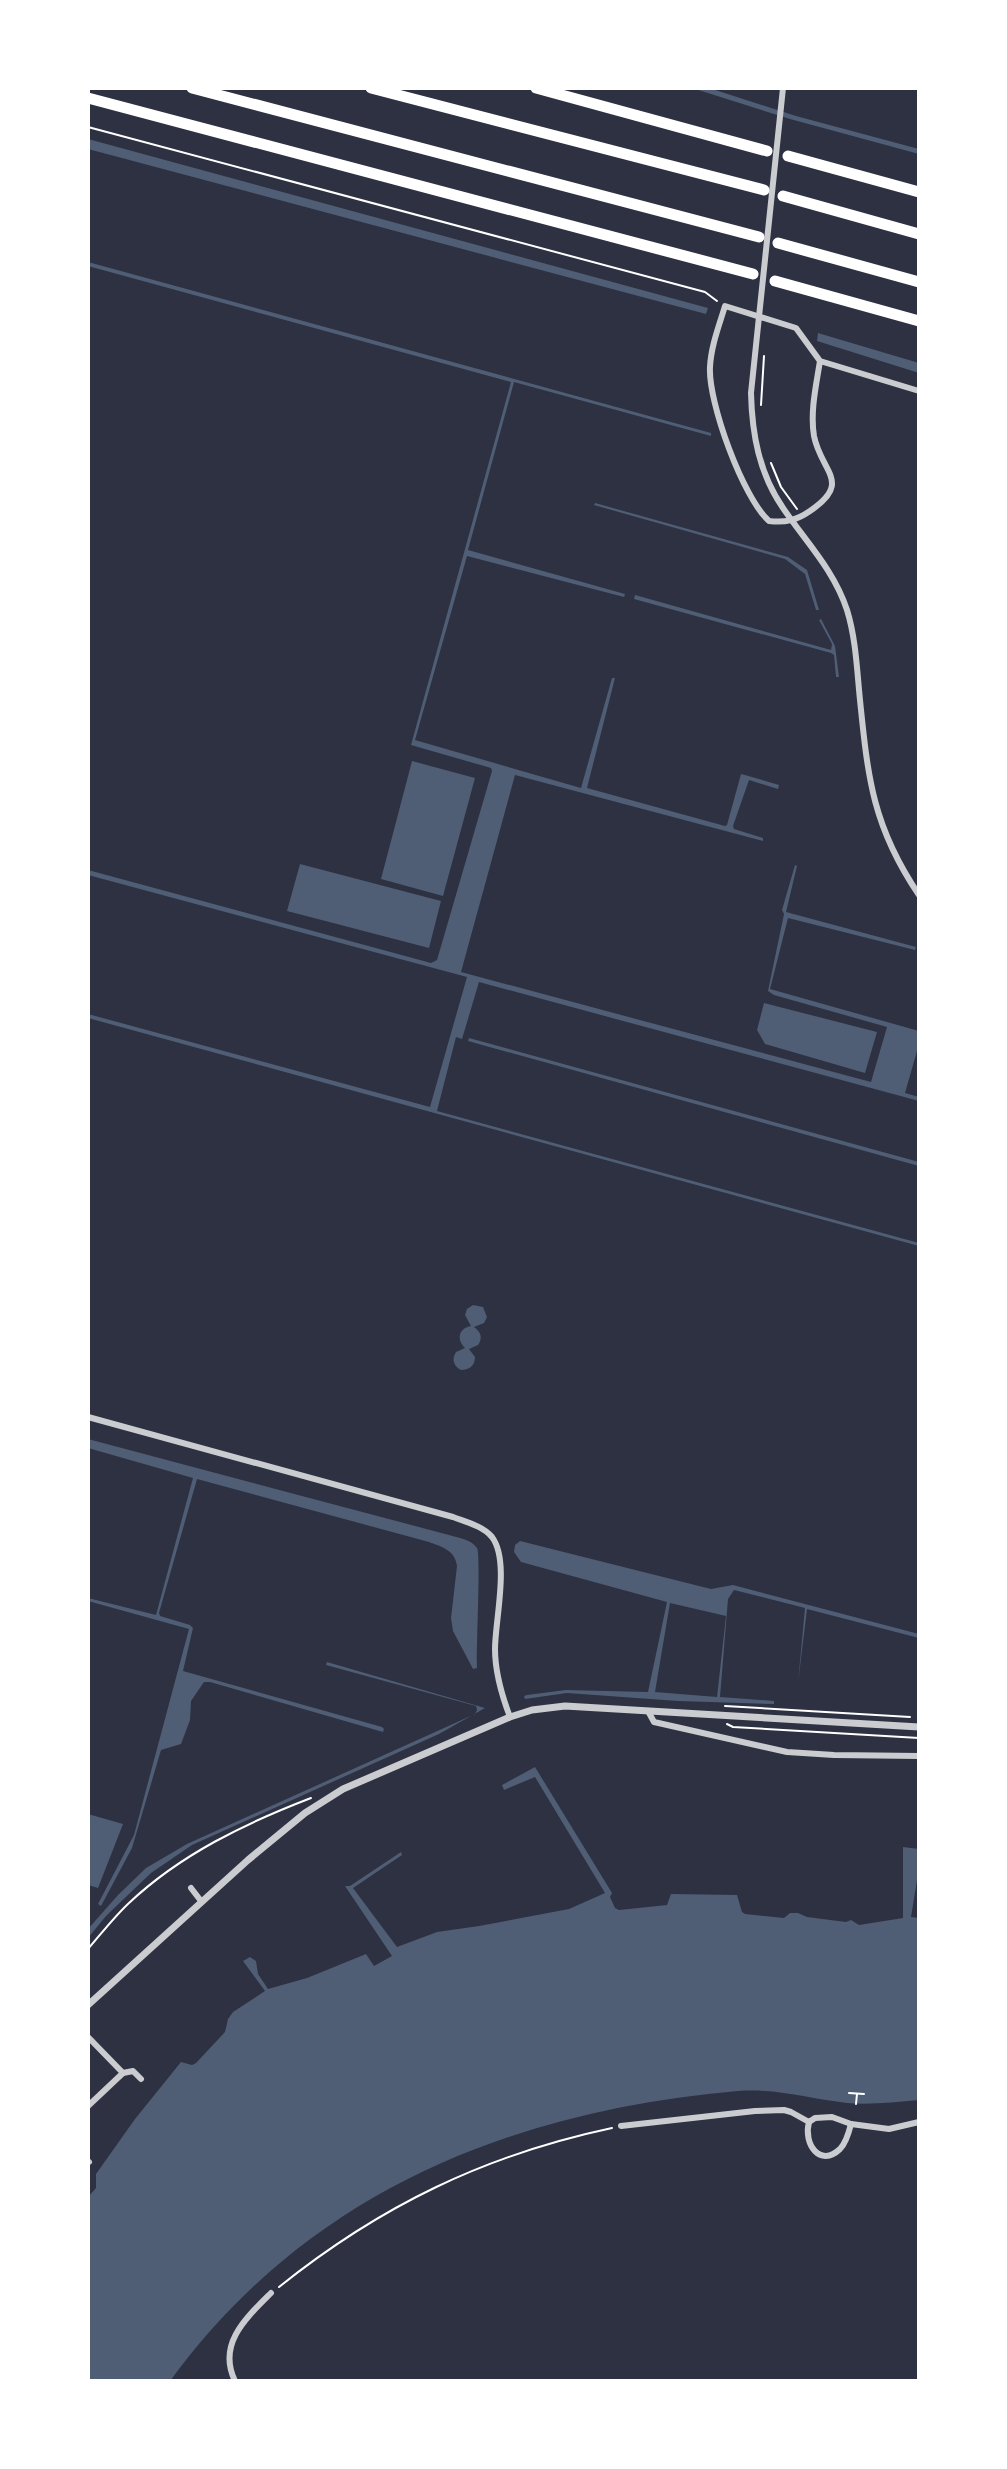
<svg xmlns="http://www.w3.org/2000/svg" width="1007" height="2469" viewBox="0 0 1007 2469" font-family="'Roboto Condensed',sans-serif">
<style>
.water{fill:#4f5d75;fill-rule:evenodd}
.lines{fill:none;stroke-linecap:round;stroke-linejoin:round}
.path{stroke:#fff;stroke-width:2}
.minor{stroke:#caccd0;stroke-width:6}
.tertiary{stroke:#caccd0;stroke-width:7}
.motorway{stroke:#fff;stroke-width:11}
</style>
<rect width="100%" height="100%" fill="#2d3142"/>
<g class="water">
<path d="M 692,88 L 709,88 L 796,116 L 919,149 L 919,154 L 790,119 Z"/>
<path d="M 88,139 L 708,308 L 706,314 L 88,149 Z"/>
<path d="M 88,262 L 711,433 L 711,436 L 514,382 L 468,550 L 625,594 L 624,597 L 467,556 L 415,740 L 581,788 L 612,678 L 615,678 L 587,788 L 725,826 L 727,825 L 741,774 L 745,775 L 779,785 L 778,789 L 749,780 L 733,826 L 734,829 L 763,838 L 763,841 L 515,775 L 461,972 L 871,1082 L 887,1027 L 774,995 L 768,991 L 784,914 L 782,910 L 795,865 L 797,866 L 786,912 L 916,947 L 915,950 L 788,918 L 770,989 L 919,1031 L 919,1044 L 905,1093 L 919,1097 L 919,1101 L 479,982 L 462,1039 L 456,1037 L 437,1111 L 919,1243 L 919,1246 L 88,1018 L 88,1014 L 430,1107 L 467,977 L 88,875 L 88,870 L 431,963 L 437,960 L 492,771 L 491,768 L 411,745 L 511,382 L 88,266 Z"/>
<path d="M 818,333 L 919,363 L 919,373 L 817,341 Z"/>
<path d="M 595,503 L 788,557 L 807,570 L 819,610 L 816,610 L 805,574 L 785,559 L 594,505 Z"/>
<path d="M 635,595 L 831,650 L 832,644 L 819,620 L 821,619 L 835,646 L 839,677 L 836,677 L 834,655 L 831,653 L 634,599 Z"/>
<path d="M 412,761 L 475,778 L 443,896 L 381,879 Z"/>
<path d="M 300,864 L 441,901 L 429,948 L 287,911 Z"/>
<path d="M 764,1003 L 877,1032 L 865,1073 L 765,1044 L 757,1030 Z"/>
<path d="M 469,1038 L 919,1162 L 919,1166 L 468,1041 Z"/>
<path d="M 473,1305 L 483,1307 L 487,1317 L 484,1323 L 474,1327 C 481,1332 483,1338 478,1345 L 469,1349 L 475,1357 C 475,1365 470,1370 461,1370 C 454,1366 451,1360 456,1352 L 465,1348 C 456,1339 459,1328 471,1326 L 465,1315 L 467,1309 Z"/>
<path d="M 88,1439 L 449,1535 C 458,1538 471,1539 477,1548 C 481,1555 476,1650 477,1668 L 473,1669 L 453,1631 L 451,1618 L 457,1566 C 455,1550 442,1547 429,1542 L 197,1479 L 159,1613 L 160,1616 L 190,1625 L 193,1628 L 183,1671 L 382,1727 L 384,1729 L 383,1732 L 210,1682 L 204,1682 L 191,1701 L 190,1720 L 181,1744 L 161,1750 L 132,1848 L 101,1906 L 98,1904 L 134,1835 L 189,1629 L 88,1601 L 88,1598 L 156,1615 L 193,1478 L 88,1448 Z"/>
<path d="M 520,1541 L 711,1589 L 733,1585 L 919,1634 L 919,1638 L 807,1609 L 798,1683 L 805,1608 L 734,1590 L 728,1599 L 720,1697 L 774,1701 L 774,1704 L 678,1701 L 567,1693 L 525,1699 L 524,1696 L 527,1695 L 566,1690 L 648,1692 L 667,1602 L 521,1562 L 514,1552 L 515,1545 ZM 670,1603 L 726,1616 L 717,1697 L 655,1692 Z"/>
<path d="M 327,1662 L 485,1708 L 439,1734 L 192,1845 L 151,1873 L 106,1916 L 88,1938 L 88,1929 L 118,1895 L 146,1868 L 187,1844 L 475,1714 L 477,1710 L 476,1706 L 326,1665 Z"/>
<path d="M 535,1767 L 612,1893 L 610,1897 L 615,1908 L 619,1910 L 667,1905 L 671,1894 L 737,1895 L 742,1912 L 745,1914 L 784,1918 L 790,1913 L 798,1913 L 807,1917 L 846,1922 L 851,1920 L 859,1925 L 903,1918 L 903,1847 L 919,1849 L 919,1868 L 911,1917 L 919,1918 L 919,2100 C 895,2102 871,2105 847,2103 C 811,2099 775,2088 738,2091 C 511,2111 308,2192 170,2381 L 88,2381 L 88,2197 L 96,2188 L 96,2174 L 135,2119 L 181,2062 L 192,2065 L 196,2063 L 225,2032 L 228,2019 L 233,2012 L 265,1991 L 243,1961 L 250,1957 L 256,1961 L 258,1974 L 268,1989 L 307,1978 L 366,1954 L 374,1966 L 392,1956 L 345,1886 L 350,1886 L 401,1852 L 402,1855 L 353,1888 L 397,1947 L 437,1932 L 479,1926 L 569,1909 L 605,1893 L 535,1777 L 504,1790 L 502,1785 Z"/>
<path d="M 88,1814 L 123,1824 L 98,1888 L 88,1885 Z"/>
</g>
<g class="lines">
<g class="path">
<path d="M 88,127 L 705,292 L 717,301"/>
<path d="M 761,405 L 764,356"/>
<path d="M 771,463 L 781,487 L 797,509"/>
<path d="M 725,1706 L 910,1717"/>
<path d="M 727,1724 L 733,1727 L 919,1738"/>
<path d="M 88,1949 C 101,1934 114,1917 129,1903 C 181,1854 246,1823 311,1798"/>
<path d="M 849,2093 L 864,2094"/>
<path d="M 856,2104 L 857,2094"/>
<path d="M 279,2287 C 380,2206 485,2155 612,2128"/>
</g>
<g class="minor">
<path d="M 783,88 L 751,393 C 752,434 759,473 783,508 C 806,542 834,570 847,610 C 856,639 857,671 860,700 C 868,779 873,827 919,895"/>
<path d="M 820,361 C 816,386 810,412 814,436 C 821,472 853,482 810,511 C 797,520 786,523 769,521 C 743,498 708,402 710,367 C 711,346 719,326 725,306 L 796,328 L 820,361 L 919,391"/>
<path d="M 88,1417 L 453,1517 C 466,1522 483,1526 492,1537 C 510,1561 495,1620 495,1649 C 495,1671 502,1696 510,1717"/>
<path d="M 648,1711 L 654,1722 L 787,1752 L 834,1755 L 919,1756"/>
<path d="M 191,1888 L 201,1901"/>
<path d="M 88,2037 L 123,2073 L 88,2106"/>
<path d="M 123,2073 L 133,2071 L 141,2079"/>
<path d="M 809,2122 C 803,2144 820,2168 840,2149 C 846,2143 849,2132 851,2124"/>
<path d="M 621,2126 L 755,2111 L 784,2110 L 791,2112 L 809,2122 L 815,2118 L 832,2117 L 851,2124 L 889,2129 L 919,2122"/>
<path d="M 88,2161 L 89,2162"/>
<path d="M 235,2381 C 217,2344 246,2318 271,2293"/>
</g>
<path class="tertiary" d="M 88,2005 L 248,1860 L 305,1813 L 343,1789 L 510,1717 L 532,1710 L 565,1706 L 919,1727"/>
<g class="motorway">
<path d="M 192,88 L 759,237"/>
<path d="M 371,88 L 764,190"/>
<path d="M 536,88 L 767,151"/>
<path d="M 88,98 L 753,274"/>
<path d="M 788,156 L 919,192"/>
<path d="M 783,196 L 919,234"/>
<path d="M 778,243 L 919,282"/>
<path d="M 775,281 L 919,321"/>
</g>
</g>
<rect width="1007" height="2469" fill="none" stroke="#ffffff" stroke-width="180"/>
</svg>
